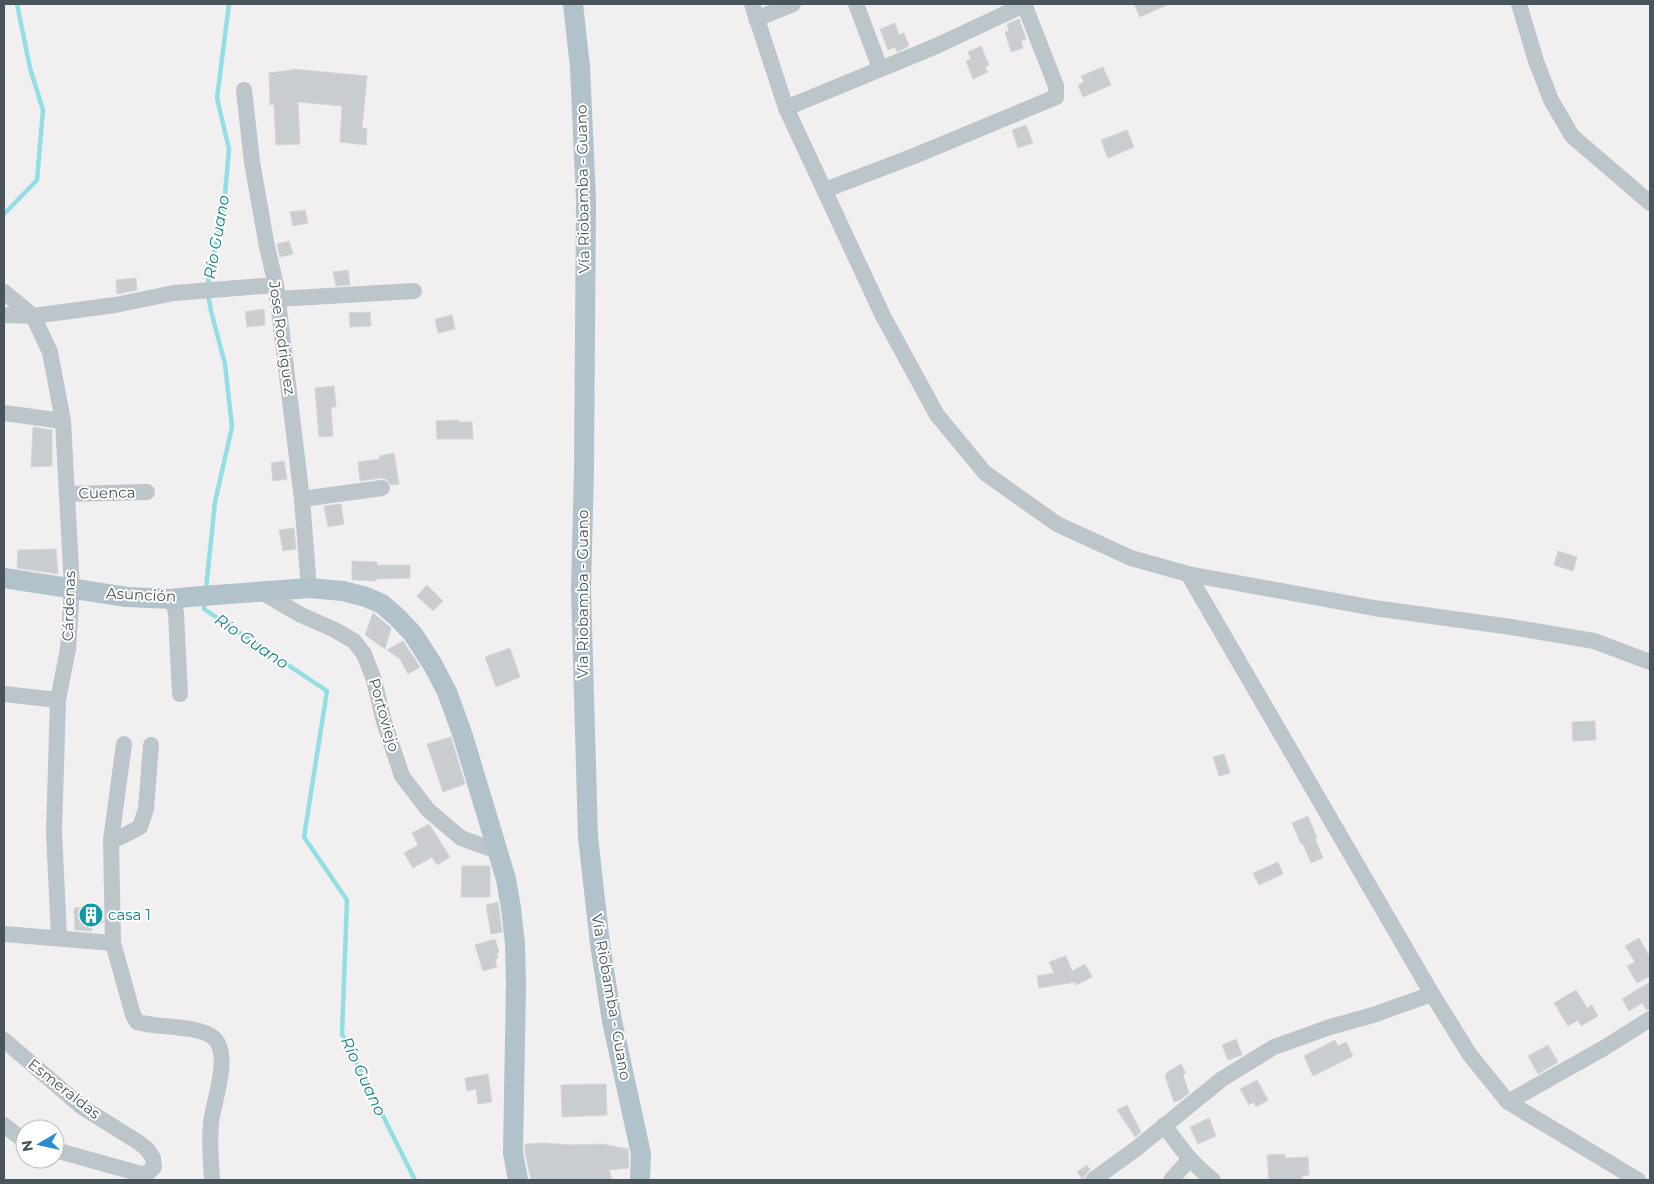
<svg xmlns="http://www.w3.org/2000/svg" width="1654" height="1184" viewBox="0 0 1654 1184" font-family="Montserrat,sans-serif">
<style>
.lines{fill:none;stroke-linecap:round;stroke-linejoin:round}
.stream{stroke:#93dee3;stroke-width:4.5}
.building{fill:#c9cdd0;stroke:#d4d6da}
.minor{stroke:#bcc5ca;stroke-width:16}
.major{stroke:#b1c2cb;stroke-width:20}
.labels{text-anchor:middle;stroke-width:4;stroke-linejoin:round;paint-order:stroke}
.street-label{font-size:15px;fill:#49555b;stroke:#fff}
.culture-label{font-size:15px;fill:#0d838f;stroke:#fff;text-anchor:start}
.water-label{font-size:16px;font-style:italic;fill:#198087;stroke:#fff}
</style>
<rect width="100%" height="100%" fill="#f1efef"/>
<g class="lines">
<g class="stream">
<path d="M 4,214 L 37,180 L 43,110 L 30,68 L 17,4"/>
<path d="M 207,287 L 224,205 L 229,149 L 217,98 L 229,4"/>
<path d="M 206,589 L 215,502 L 232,427 L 225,364 L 211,311 L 208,294"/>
<path d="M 205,602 L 204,609 L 327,691 L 304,837 L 347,900 L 342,1034 L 415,1180"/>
</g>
</g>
<g class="building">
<path d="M 1134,4 L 1169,4 L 1140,17 Z"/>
<path d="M 1019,19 L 1026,39 L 1021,41 L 1023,48 L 1011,52 L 1005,32 L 1009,31 L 1007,24 Z"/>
<path d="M 895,23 L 899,35 L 904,33 L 909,46 L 897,52 L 895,47 L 888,50 L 880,29 Z"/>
<path d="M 981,46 L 989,65 L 985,67 L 988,72 L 973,79 L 966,61 L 971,59 L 968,52 Z"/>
<path d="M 1103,67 L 1111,85 L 1083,97 L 1078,85 L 1084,82 L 1081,76 Z"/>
<path d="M 292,69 L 367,76 L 362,128 L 367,129 L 366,145 L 340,142 L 342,106 L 298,102 L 300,144 L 276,145 L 274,104 L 270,105 L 269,73 L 292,70 Z"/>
<path d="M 1026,125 L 1033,143 L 1018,148 L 1012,130 Z"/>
<path d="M 1127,130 L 1134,147 L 1108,158 L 1101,140 Z"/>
<path d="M 305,210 L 308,223 L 293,226 L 290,212 Z"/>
<path d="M 289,241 L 293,254 L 280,257 L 277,244 Z"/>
<path d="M 348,270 L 350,285 L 336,286 L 333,272 Z"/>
<path d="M 136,278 L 137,290 L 117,294 L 116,280 Z"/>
<path d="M 264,309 L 265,325 L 247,327 L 245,312 Z"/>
<path d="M 370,312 L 371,326 L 350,327 L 349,313 Z"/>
<path d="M 452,315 L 455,329 L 438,333 L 435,319 Z"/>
<path d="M 334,386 L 336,407 L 331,407 L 333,436 L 319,437 L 315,388 Z"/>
<path d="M 459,420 L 459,422 L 472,422 L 473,439 L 437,439 L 436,421 Z"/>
<path d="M 33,427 L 52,430 L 52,466 L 31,467 Z"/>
<path d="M 394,453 L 399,484 L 391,485 L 386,479 L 381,478 L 360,481 L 358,462 L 380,459 L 379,456 Z"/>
<path d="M 284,461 L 287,479 L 273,481 L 271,463 Z"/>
<path d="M 341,504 L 344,524 L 328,527 L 324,506 Z"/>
<path d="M 294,528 L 296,549 L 283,551 L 279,530 Z"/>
<path d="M 56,549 L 58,574 L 17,568 L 18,550 Z"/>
<path d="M 1558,551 L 1577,557 L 1573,571 L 1554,565 Z"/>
<path d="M 352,561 L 377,562 L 377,565 L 410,565 L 410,578 L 376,579 L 376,581 L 352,580 Z"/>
<path d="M 427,585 L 443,601 L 433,611 L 417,596 Z"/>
<path d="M 373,613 L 391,628 L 385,649 L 365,635 Z"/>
<path d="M 403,641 L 420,667 L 408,674 L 400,659 L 387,650 Z"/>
<path d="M 510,648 L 520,677 L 496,687 L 485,657 Z"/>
<path d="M 1595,721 L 1596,740 L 1573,741 L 1572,722 Z"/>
<path d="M 451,737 L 465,784 L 443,792 L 427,744 Z"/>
<path d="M 1224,754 L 1230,773 L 1219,776 L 1213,757 Z"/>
<path d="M 1308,816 L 1317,838 L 1315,839 L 1323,858 L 1311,863 L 1303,844 L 1301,844 L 1292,823 Z"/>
<path d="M 429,824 L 450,857 L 437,865 L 432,857 L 413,868 L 404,853 L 418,845 L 412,833 Z"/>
<path d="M 1278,862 L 1283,874 L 1259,885 L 1253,873 Z"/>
<path d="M 462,866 L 490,866 L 490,897 L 461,897 Z"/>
<path d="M 498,902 L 502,932 L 491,934 L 486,905 Z"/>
<path d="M 102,907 L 103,923 L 91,923 L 92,931 L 75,930 L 74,908 Z"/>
<path d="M 1639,938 L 1650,957 L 1650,976 L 1637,983 L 1627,966 L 1635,962 L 1625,946 Z"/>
<path d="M 495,939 L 499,952 L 497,953 L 498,958 L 495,959 L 497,967 L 483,971 L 475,945 Z"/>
<path d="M 1066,956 L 1072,971 L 1085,964 L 1092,977 L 1076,985 L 1075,982 L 1039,988 L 1037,976 L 1054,973 L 1049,962 Z"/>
<path d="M 1650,982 L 1650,1009 L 1647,1010 L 1642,1003 L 1629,1011 L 1622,999 Z"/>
<path d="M 1576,990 L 1587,1008 L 1592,1005 L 1598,1016 L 1581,1026 L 1578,1020 L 1568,1026 L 1554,1003 Z"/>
<path d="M 1236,1039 L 1242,1055 L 1228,1060 L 1222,1045 Z"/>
<path d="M 1335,1040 L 1338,1046 L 1346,1042 L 1353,1056 L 1313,1076 L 1304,1056 Z"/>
<path d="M 1548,1045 L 1558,1062 L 1538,1074 L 1528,1056 Z"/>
<path d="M 1181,1064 L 1186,1073 L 1183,1075 L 1189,1093 L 1180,1100 L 1174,1102 L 1165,1076 L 1167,1074 L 1166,1073 Z"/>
<path d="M 488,1074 L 492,1102 L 478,1104 L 476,1089 L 467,1091 L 465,1078 Z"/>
<path d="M 1257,1080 L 1268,1100 L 1256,1107 L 1254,1102 L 1249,1105 L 1240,1089 Z"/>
<path d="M 606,1084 L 607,1115 L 562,1117 L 561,1085 Z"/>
<path d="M 1127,1105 L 1141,1132 L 1135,1137 L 1117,1110 Z"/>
<path d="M 1209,1118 L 1216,1136 L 1198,1144 L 1190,1127 Z"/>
<path d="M 544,1143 L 569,1145 L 602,1144 L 628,1149 L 629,1168 L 609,1170 L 612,1180 L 531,1180 L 525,1152 L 525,1144 Z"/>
<path d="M 1285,1154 L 1285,1158 L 1308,1157 L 1309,1175 L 1302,1176 L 1302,1180 L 1269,1180 L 1267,1155 Z"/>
<path d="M 1087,1165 L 1090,1170 L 1084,1176 L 1083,1180 L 1077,1172 Z"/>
</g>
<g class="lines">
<g class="minor">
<path d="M 752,4 L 786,108 L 883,316 L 937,415 L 985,473 L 1057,524 L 1131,558 L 1188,574 L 1374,608 L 1511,627 L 1594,641 L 1650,662"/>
<path d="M 856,4 L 880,68"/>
<path d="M 1519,4 L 1536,61 L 1551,100 L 1572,136 L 1650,203"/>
<path d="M 756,19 L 793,4"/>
<path d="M 244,90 L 252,162 L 267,247 L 276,285 L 302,499 L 309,588"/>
<path d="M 786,108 L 934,47 L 1026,4"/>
<path d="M 825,190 L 914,156 L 1056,97 L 1056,86 L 1024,4"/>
<path d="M 4,292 L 33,316 L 50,352 L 63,421 L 72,588 L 68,649 L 58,700 L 54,832 L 59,937"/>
<path d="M 277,299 L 414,291"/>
<path d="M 4,315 L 33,316 L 115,305 L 174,293 L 276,285"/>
<path d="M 4,413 L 63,421"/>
<path d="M 67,494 L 147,492"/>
<path d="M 302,499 L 382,488"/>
<path d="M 1188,574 L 1432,994 L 1470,1055 L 1508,1102 L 1638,1180"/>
<path d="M 260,591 L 301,615 L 333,629 L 354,641 L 364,654 L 374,680 L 384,722 L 402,776 L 428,810 L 461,838 L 497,851"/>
<path d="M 172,599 L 176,613 L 180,694"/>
<path d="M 4,694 L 58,700"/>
<path d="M 124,744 L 111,840 L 113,943 L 133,1015 L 137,1022 C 157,1028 200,1025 214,1038 C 232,1055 213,1102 211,1123 C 209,1142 211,1162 212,1180"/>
<path d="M 111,840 L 121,837 L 140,827 L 146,809 L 151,745"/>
<path d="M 4,934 L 113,943"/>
<path d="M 4,1040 L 82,1107 L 138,1142 L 147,1149 L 153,1158 L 154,1167 L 149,1172 L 141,1174 L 55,1150"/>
<path d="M 1508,1102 L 1604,1048 L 1650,1019"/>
<path d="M 4,1125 L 18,1136 L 25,1139"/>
<path d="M 1164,1125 C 1179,1146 1192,1164 1213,1180"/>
<path d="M 1093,1180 L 1137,1148 L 1222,1079 L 1274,1047 L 1330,1027 L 1373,1015 L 1432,994"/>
<path d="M 1171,1180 L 1189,1160"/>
</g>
<g class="major">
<path d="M 573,4 L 580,67 L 586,200 L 584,468 L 581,590 L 588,837 L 600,944 L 612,1021 L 641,1154 L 640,1180"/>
<path d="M 4,578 L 127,597 L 172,599 L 189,597 L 309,588 L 343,591 L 366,597 L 382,604 L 398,618 L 413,634 L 433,665 L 447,692 L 463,736 L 506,879 L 511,908 L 515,944 L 516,983 L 513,1153 L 518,1180"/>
</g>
</g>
<defs>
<symbol id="building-disc" viewBox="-11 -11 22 22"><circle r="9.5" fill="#0f9aa8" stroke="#fff"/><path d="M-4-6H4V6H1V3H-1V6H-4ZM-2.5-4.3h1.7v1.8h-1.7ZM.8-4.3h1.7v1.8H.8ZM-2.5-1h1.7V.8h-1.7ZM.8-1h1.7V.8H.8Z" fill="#fff"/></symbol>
</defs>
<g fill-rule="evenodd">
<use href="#building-disc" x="77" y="901" width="28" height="28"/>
</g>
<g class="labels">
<g class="street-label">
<text transform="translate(583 189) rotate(-91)" y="5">Vía Riobamba - Guano</text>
<text transform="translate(282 338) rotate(82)" y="5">Jose Rodriguez</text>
<text transform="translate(107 493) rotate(-1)" y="5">Cuenca</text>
<text transform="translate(583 594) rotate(-90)" y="5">Vía Riobamba - Guano</text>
<text transform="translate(141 595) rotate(3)" y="5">Asunción</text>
<text transform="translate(69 606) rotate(-88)" y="5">Cárdenas</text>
<text transform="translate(384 715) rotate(74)" y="5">Portoviejo</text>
<text transform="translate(611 997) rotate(80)" y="5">Vía Riobamba - Guano</text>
<text transform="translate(64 1089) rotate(38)" y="5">Esmeraldas</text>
</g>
<g class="culture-label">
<text x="108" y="920">casa 1</text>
</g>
<g class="water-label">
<text transform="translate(216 237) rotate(-80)" y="6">Río Guano</text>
<text transform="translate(252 641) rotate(34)" y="6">Río Guano</text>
<text transform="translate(364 1076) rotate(65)" y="6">Río Guano</text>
</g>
</g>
<rect width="1654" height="1184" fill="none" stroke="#49555b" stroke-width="10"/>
<g transform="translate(40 1144) rotate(261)"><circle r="24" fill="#ffffff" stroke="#b6bbbd"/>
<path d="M0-4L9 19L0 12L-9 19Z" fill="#2b8ad0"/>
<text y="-8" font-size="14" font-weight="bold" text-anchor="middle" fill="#49555b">N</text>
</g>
</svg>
